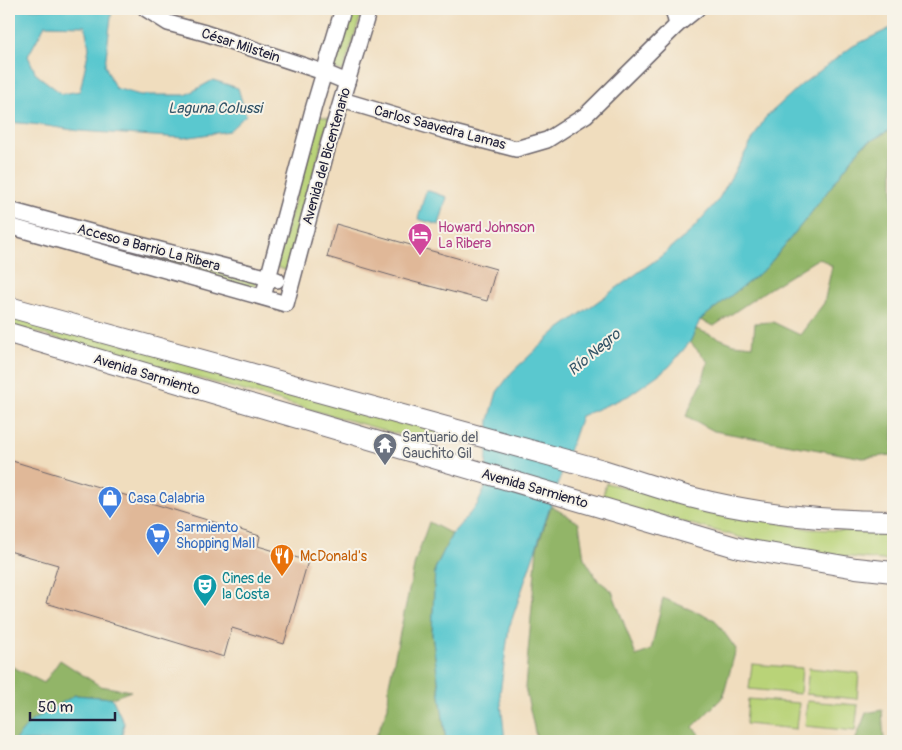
<svg xmlns="http://www.w3.org/2000/svg" width="902" height="750" viewBox="0 0 902 750" font-family="Pangolin,sans-serif">
<style>
.green{fill:#b9d378;stroke:#6e7a5a}
.forest{fill:#92b568;stroke:#5a6c52}
.water{fill:#5ac8cf;stroke:#3e7585;fill-rule:evenodd}
.building{fill:#e0b898}
.lines{fill:none;stroke-linecap:round;stroke-linejoin:round}
.minor-casing{stroke:#6a6369;stroke-width:18}
.major-casing{stroke:#6a6369;stroke-width:22}
.minor{stroke:#fff;stroke-width:15}
.major{stroke:#fff;stroke-width:20}
.labels{text-anchor:middle;stroke-width:4;stroke-linejoin:round;paint-order:stroke}
.street-label{font-size:14px;fill:#22223b;stroke:#f7f3e8}
.hotel-label{font-size:14px;fill:#b23c85;stroke:#f7f3e8;text-anchor:start}
.worship-label{font-size:14px;fill:#5b616d;stroke:#f7f3e8;text-anchor:start}
.shop-label{font-size:14px;fill:#366cbe;stroke:#f7f3e8;text-anchor:start}
.food-label{font-size:14px;fill:#c56008;stroke:#f7f3e8;text-anchor:start}
.culture-label{font-size:14px;fill:#0d838f;stroke:#f7f3e8;text-anchor:start}
.water-label{font-size:15px;font-style:italic;fill:#335467;stroke:#f7f3e8}
</style>
<rect width="100%" height="100%" fill="#f7f3e8"/>
<filter id="ink" filterUnits="userSpaceOnUse"><feTurbulence type="fractalNoise" baseFrequency=".02" numOctaves="2"/><feDisplacementMap in="SourceGraphic" scale="10" xChannelSelector="R" yChannelSelector="G"/><feConvolveMatrix kernelMatrix="1 2 1 2 8 2 1 2 1" color-interpolation-filters="sRGB"/></filter>
<filter id="wash" filterUnits="userSpaceOnUse"><feTurbulence type="fractalNoise" baseFrequency=".0096" numOctaves="4" result="noise"/><feDisplacementMap in="SourceGraphic" scale="20" xChannelSelector="R" yChannelSelector="G"/><feGaussianBlur stdDeviation="1.12" result="paint"/><feColorMatrix in="noise" values="0 0 0 0 0 0 0 0 0 0 0 0 0 0 0 0 0 1.4 0 .05"/><feComposite in="paint" operator="in"/></filter>
<g filter="url(#wash)">
<rect width="100%" height="100%" fill="#f0ddbe"/>
<g class="green">
<path d="M 351,9 L 363,9 L 343,71 L 332,68 Z"/>
<path d="M 319,116 L 329,118 L 286,270 L 276,267 Z"/>
<path d="M 102,242 L 257,280 L 253,291 L 100,248 Z"/>
<path d="M 9,312 L 440,432 L 437,445 L 9,325 Z"/>
<path d="M 606,483 L 725,512 L 810,529 L 893,533 L 893,561 L 830,555 L 761,543 L 602,500 Z"/>
<path d="M 752,664 L 802,668 L 800,694 L 749,689 Z"/>
<path d="M 809,668 L 859,673 L 857,699 L 806,694 Z"/>
<path d="M 748,699 L 799,703 L 796,729 L 746,724 Z"/>
<path d="M 807,701 L 858,705 L 855,731 L 805,726 Z"/>
</g>
<g class="forest">
<path d="M 893,128 L 893,455 L 863,458 L 714,431 L 686,416 L 702,382 L 708,362 L 690,342 L 696,329 L 734,344 L 753,346 L 755,323 L 773,322 L 800,335 L 824,303 L 832,266 L 819,258 L 767,290 L 714,326 L 700,320 L 766,268 L 811,213 L 862,146 Z"/>
<path d="M 551,506 L 579,523 L 584,558 L 598,580 L 612,591 L 636,656 L 651,650 L 663,598 L 715,620 L 736,649 L 723,697 L 693,727 L 705,741 L 537,741 L 525,687 L 537,548 Z"/>
<path d="M 429,522 L 452,534 L 435,569 L 432,634 L 446,741 L 357,741 L 358,739 L 374,741 L 388,707 L 389,684 L 415,562 Z"/>
<path d="M 60,660 L 100,686 L 131,691 L 112,698 L 75,695 L 31,722 L 14,741 L 9,741 L 9,665 L 44,683 Z"/>
<path d="M 882,710 L 884,741 L 855,741 L 866,713 Z"/>
</g>
<g class="water">
<path d="M 9,9 L 112,9 L 105,65 L 115,88 L 140,95 L 186,95 L 213,80 L 238,88 L 246,115 L 229,131 L 184,138 L 79,131 L 41,125 L 9,122 ZM 45,25 L 85,26 L 89,48 L 80,91 L 62,94 L 36,74 L 28,56 Z"/>
<path d="M 893,27 L 893,128 L 862,146 L 811,213 L 766,268 L 700,320 L 690,342 L 669,367 L 628,396 L 581,416 L 509,628 L 500,693 L 505,741 L 446,741 L 432,634 L 435,569 L 452,534 L 477,505 L 485,488 L 489,420 L 497,392 L 512,372 L 555,332 L 660,257 L 689,233 L 718,200 L 765,118 L 801,85 L 853,46 Z"/>
<path d="M 426,190 L 447,197 L 439,225 L 418,219 Z"/>
<path d="M 75,695 L 112,698 L 124,723 L 121,741 L 14,741 L 30,722 Z"/>
</g>
<g id="blocks">
<g class="building">
<path d="M 336,224 L 496,269 L 487,301 L 410,281 L 327,257 Z"/>
<path d="M 9,460 L 260,536 L 258,546 L 308,561 L 284,644 L 232,628 L 224,657 L 46,603 L 58,565 L 9,551 Z"/>
</g>
</g>
</g>
<g filter="url(#ink)">
<use href="#blocks" fill-opacity="0" stroke="#6a6369" stroke-width="1"/>
<g class="lines">
<defs>
<g id="minor">
<path d="M 146,9 L 168,23 L 205,33 L 323,72 L 347,82"/>
<path d="M 673,9 L 677,25"/>
<path d="M 342,100 L 446,131 L 516,149 L 547,140 L 586,115 L 677,25 L 697,9"/>
<path d="M 9,210 L 94,233 L 277,280"/>
<path d="M 9,226 L 286,304 L 329,142 L 369,9"/>
<path d="M 263,297 L 314,106 L 343,9"/>
</g>
<g id="major">
<path d="M 9,307 L 603,470 C 632,479 660,489 690,497 C 756,514 825,521 893,521"/>
<path d="M 9,333 L 739,548 L 856,568 L 893,572"/>
</g>
</defs>
<use href="#minor" class="minor-casing"/>
<use href="#major" class="major-casing"/>
<use href="#minor" class="minor"/>
<use href="#major" class="major"/>
</g>
</g>
<defs>
<symbol id="hotel-pin" viewBox="-11 -11 22 30"><path d="M0 17L-7.5 6A9.5 9.5 0 1 1 7.5 6Z" fill="#d1479c" stroke="#f7f3e8"/><path d="M-6-4.5h1.5V1H6V5H4.5V3h-9V5H-6ZM-4 0a1.8 1.8 0 1 1 3.6 0ZM.5 0V-2.5h3Q6-2.5 6 0Z" fill="#fff"/></symbol>
<symbol id="temple-pin" viewBox="-11 -11 22 30"><path d="M0 17L-7.5 6A9.5 9.5 0 1 1 7.5 6Z" fill="#6b7280" stroke="#f7f3e8"/><path d="M0-6L5-2H3V0L6.5 2.5H4V6H1.5V3h-3V6H-4V2.5H-6.5L-3 0V-2H-5Z" fill="#fff"/></symbol>
<symbol id="shop-pin" viewBox="-11 -11 22 30"><path d="M0 17L-7.5 6A9.5 9.5 0 1 1 7.5 6Z" fill="#3f7fe0" stroke="#f7f3e8"/><path d="M-5-2.5h2.3a2.7 3.5 0 0 1 5.4 0H5L5.5 6h-11ZM-1.5-2.5h3a1.5 2.3 0 0 0-3 0Z" fill="#fff"/></symbol>
<symbol id="supermarket-pin" viewBox="-11 -11 22 30"><path d="M0 17L-7.5 6A9.5 9.5 0 1 1 7.5 6Z" fill="#3f7fe0" stroke="#f7f3e8"/><path d="M-6-5.5h2.5l.6 2H6L4.5 2H-2.5L-4.4-4H-6ZM-1.5 3.2a1.3 1.3 0 1 0 .1 0ZM3 3.2a1.3 1.3 0 1 0 .1 0Z" fill="#fff"/></symbol>
<symbol id="restaurant-pin" viewBox="-11 -11 22 30"><path d="M0 17L-7.5 6A9.5 9.5 0 1 1 7.5 6Z" fill="#e8710a" stroke="#f7f3e8"/><path d="M-5-6h1v4h1v-4h1v4h1v-4h1v5L-1.5 .5V6h-2V.5L-5-1ZM5-6V6H3V1.5H1.5Q1.5-4 5-6Z" fill="#fff"/></symbol>
<symbol id="theatre-pin" viewBox="-11 -11 22 30"><path d="M0 17L-7.5 6A9.5 9.5 0 1 1 7.5 6Z" fill="#0f9aa8" stroke="#f7f3e8"/><path d="M-5-5.5Q0-4 5-5.5V0Q5 5 0 6Q-5 5-5 0ZM-3.3-2.5H-1v1.5H-3.3ZM1-2.5H3.3v1.5H1ZM-2.8 1Q0 5.5 2.8 1Z" fill="#fff"/></symbol>
</defs>
<g fill-rule="evenodd">
<use href="#hotel-pin" x="406" y="221" width="28" height="38"/>
<use href="#temple-pin" x="371" y="431" width="28" height="38"/>
<use href="#shop-pin" x="96" y="484" width="28" height="38"/>
<use href="#supermarket-pin" x="144" y="521" width="28" height="38"/>
<use href="#restaurant-pin" x="268" y="542" width="28" height="38"/>
<use href="#theatre-pin" x="191" y="572" width="28" height="38"/>
</g>
<g class="labels">
<g class="street-label">
<text transform="translate(241 45) rotate(18)" y="5">César Milstein</text>
<text transform="translate(440 127) rotate(15)" y="5">Carlos Saavedra Lamas</text>
<text transform="translate(326 156) rotate(-74)" y="5">Avenida del Bicentenario</text>
<text transform="translate(149 247) rotate(15)" y="5">Acceso a Barrio La Ribera</text>
<text transform="translate(147 374) rotate(17)" y="5">Avenida Sarmiento</text>
<text transform="translate(535 488) rotate(16)" y="5">Avenida Sarmiento</text>
</g>
<g class="hotel-label">
<text x="438" y="232">Howard Johnson<tspan x="438" dy="16">La Ribera</tspan></text>
</g>
<g class="worship-label">
<text x="402" y="442">Santuario del<tspan x="402" dy="16">Gauchito Gil</tspan></text>
</g>
<g class="shop-label">
<text x="128" y="503">Casa Calabria</text>
<text x="176" y="532">Sarmiento<tspan x="176" dy="16">Shopping Mall</tspan></text>
</g>
<g class="food-label">
<text x="300" y="561">McDonald's</text>
</g>
<g class="culture-label">
<text x="222" y="583">Cines de<tspan x="222" dy="16">la Costa</tspan></text>
</g>
<g class="water-label">
<text x="215" y="113">Laguna Colussi</text>
<text transform="translate(594 352) rotate(-40)" y="5">Río Negro</text>
</g>
</g>
<rect width="902" height="750" fill="none" stroke="#f7f3e8" stroke-width="30"/>
<path d="M30 712v8h85v-8" fill="none" stroke="#22223b" stroke-width="2.5"/>
<text x="38" y="712" font-size="15" fill="#22223b" stroke="#f7f3e8" stroke-width="4" paint-order="stroke">50 m</text>
</svg>
